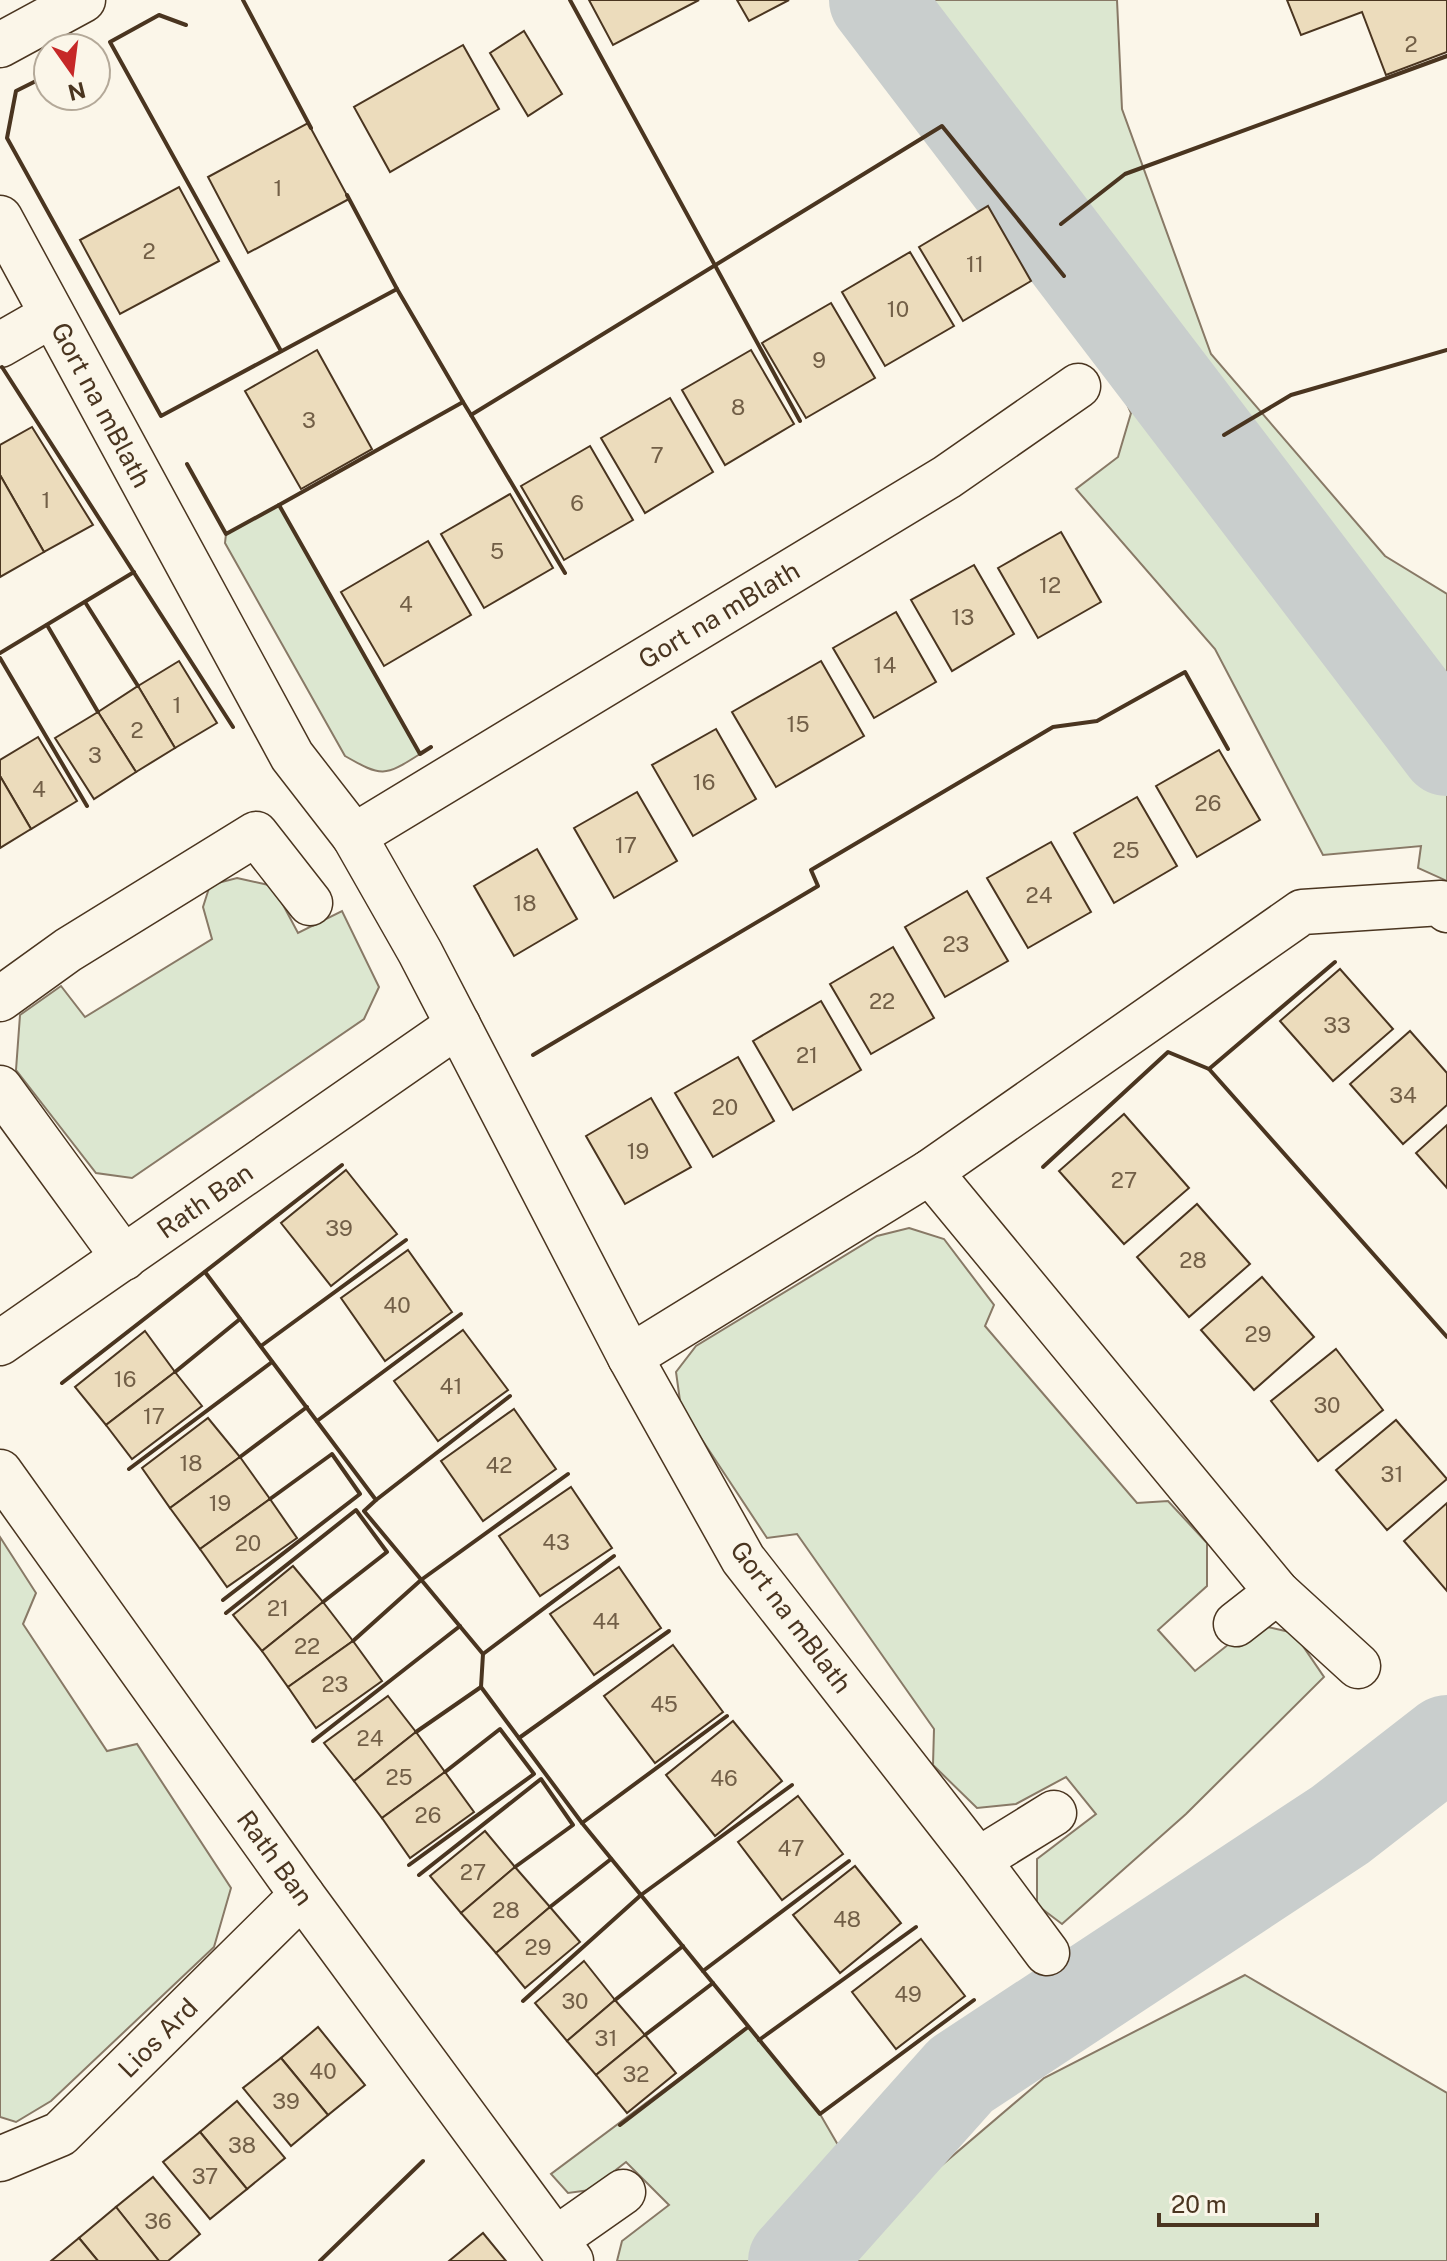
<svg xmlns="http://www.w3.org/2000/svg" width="1447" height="2261" viewBox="0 0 1447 2261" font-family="'Public Sans',sans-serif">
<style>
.green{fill:#dce7d0;stroke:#887966;stroke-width:2}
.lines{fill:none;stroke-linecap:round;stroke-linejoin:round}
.river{stroke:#c9cecd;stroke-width:94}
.building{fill:#ecdcbc;stroke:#4a3520;stroke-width:2}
.minor-casing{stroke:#4a3520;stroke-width:47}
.secondary-casing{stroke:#4a3520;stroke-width:47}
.minor{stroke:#fbf6e9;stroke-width:44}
.secondary{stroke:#fbf6e9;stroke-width:44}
.wall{stroke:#4a3520;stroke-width:4}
.labels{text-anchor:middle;stroke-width:6;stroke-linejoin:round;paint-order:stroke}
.number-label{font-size:22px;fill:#725f47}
.street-label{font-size:26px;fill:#4a3520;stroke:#fbf6e9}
</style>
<rect width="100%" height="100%" fill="#fbf6e9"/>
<g class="green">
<path d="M 840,0 L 1117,0 L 1122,109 L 1211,354 L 1385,556 L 1447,594 L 1447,748 L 1259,518 L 1447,756 L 1447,881 L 1418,868 L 1421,846 L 1323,855 L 1215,649 L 1076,489 L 1118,457 L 1131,413 L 1107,359 L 1075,329 L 1089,306 Z"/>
<path d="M 279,505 L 420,754 C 384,777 382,777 345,756 L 225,543 L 226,534 Z"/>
<path d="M 237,878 L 273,886 L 298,933 L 342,911 L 379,987 L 364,1019 L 132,1178 L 96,1173 L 16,1070 L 20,1015 L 61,986 L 85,1017 L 212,939 L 203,907 L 210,885 Z"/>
<path d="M 909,1228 L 944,1239 L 994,1305 L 985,1326 L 1137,1503 L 1168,1501 L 1207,1543 L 1207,1586 L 1158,1630 L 1195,1671 L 1239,1636 L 1263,1626 L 1294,1633 L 1324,1677 L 1186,1814 L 1062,1924 L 1037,1905 L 1037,1859 L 1096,1814 L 1066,1777 L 1016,1804 L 977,1808 L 933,1765 L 934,1729 L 797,1534 L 767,1538 L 681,1408 L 676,1372 L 696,1346 L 877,1236 Z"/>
<path d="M 0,1537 L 36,1593 L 23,1624 L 107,1751 L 137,1744 L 231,1888 L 214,1947 L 51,2101 L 16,2122 L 0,2117 Z"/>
<path d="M 1245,1975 L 1447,2093 L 1447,2261 L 617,2261 L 622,2241 L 669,2205 L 626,2162 L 590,2190 L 568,2193 L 551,2174 L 748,2027 L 820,2114 L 845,2157 L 795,2198 L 841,2251 L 1044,2078 Z"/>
</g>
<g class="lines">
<g class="river">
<path d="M 876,0 L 1447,749"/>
<path d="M 795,2261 L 961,2075 L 1340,1825 L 1447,1742"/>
</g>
</g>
<g class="building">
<path d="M 589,0 L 699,0 L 613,45 Z"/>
<path d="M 737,0 L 789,0 L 749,21 Z"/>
<path d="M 1287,0 L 1447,0 L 1447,52 L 1386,75 L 1362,12 L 1301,35 Z"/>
<path d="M 524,31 L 562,94 L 528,116 L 490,53 Z"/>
<path d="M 463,45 L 499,109 L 390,172 L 354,107 Z"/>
<path d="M 308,123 L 349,199 L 248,253 L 208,177 Z"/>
<path d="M 179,187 L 219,261 L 120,314 L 80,240 Z"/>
<path d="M 988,206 L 1031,281 L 963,321 L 919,247 Z"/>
<path d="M 910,252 L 954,326 L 885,366 L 842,292 Z"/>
<path d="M 831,303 L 875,378 L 806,418 L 762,343 Z"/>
<path d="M 317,350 L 372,449 L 301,489 L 245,391 Z"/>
<path d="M 751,350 L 794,424 L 725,465 L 682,390 Z"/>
<path d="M 670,398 L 713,472 L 645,513 L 601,438 Z"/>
<path d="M 32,427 L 93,525 L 44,552 L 0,475 L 0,445 Z"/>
<path d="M 590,446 L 633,520 L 564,560 L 521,486 Z"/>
<path d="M 0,475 L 44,552 L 0,577 Z"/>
<path d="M 510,494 L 553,568 L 484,608 L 441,534 Z"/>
<path d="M 1061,532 L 1101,602 L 1038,638 L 998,568 Z"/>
<path d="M 428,541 L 471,615 L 384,666 L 341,592 Z"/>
<path d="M 974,565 L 1014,634 L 952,671 L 911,600 Z"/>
<path d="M 896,612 L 936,682 L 874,718 L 833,648 Z"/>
<path d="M 179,661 L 217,723 L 175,748 L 138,686 Z"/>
<path d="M 821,661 L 864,736 L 776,787 L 732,712 Z"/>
<path d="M 138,686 L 175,748 L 136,772 L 98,712 Z"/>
<path d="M 98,712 L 136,772 L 94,799 L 55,738 Z"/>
<path d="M 716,729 L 756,799 L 693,836 L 652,765 Z"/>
<path d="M 38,737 L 77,801 L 31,829 L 0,776 L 0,760 Z"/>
<path d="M 1219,750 L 1260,820 L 1197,857 L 1156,786 Z"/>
<path d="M 0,776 L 31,829 L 0,848 Z"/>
<path d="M 637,792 L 677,861 L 614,898 L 574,828 Z"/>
<path d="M 1137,797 L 1177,866 L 1114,903 L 1074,833 Z"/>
<path d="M 1051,842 L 1091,912 L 1028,948 L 987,878 Z"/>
<path d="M 537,849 L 577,919 L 514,956 L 474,886 Z"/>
<path d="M 967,891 L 1008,961 L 945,997 L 905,927 Z"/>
<path d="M 893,947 L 934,1018 L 871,1054 L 830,984 Z"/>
<path d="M 1340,969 L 1393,1029 L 1333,1081 L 1280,1021 Z"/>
<path d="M 821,1001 L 861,1070 L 793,1110 L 753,1041 Z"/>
<path d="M 1410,1031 L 1447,1073 L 1447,1105 L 1403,1144 L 1350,1084 Z"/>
<path d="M 738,1057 L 774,1121 L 713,1157 L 675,1093 Z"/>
<path d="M 651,1098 L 691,1167 L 625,1204 L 586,1136 Z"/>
<path d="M 1124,1114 L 1189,1188 L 1124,1244 L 1059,1171 Z"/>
<path d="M 1447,1125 L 1447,1188 L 1416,1153 Z"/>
<path d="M 346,1170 L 397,1234 L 331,1286 L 281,1223 Z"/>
<path d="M 1197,1204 L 1250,1264 L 1189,1317 L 1137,1257 Z"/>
<path d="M 408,1250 L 452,1312 L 385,1361 L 341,1298 Z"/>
<path d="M 1262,1277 L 1314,1337 L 1254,1390 L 1201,1330 Z"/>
<path d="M 463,1330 L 508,1390 L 438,1441 L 394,1381 Z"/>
<path d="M 145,1331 L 175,1372 L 106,1425 L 75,1387 Z"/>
<path d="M 1336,1349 L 1383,1410 L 1318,1461 L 1271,1401 Z"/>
<path d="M 175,1372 L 202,1406 L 132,1459 L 106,1425 Z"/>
<path d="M 514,1409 L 556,1469 L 483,1521 L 441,1461 Z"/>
<path d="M 208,1418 L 240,1457 L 170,1508 L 142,1468 Z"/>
<path d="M 1396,1420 L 1447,1479 L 1387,1530 L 1336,1470 Z"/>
<path d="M 240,1457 L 270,1499 L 200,1549 L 170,1508 Z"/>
<path d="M 571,1487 L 612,1548 L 540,1596 L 499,1536 Z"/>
<path d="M 270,1499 L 297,1538 L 227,1587 L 200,1549 Z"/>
<path d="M 1447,1503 L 1447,1591 L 1404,1541 Z"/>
<path d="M 293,1566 L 323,1602 L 262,1651 L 233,1615 Z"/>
<path d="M 619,1567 L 661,1628 L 594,1675 L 550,1614 Z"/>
<path d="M 323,1602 L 353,1641 L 288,1687 L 262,1651 Z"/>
<path d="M 353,1641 L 382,1681 L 316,1728 L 288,1687 Z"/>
<path d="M 673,1645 L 723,1712 L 655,1763 L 604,1696 Z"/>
<path d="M 388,1696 L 416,1732 L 354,1781 L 324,1743 Z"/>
<path d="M 733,1721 L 782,1781 L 715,1836 L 666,1775 Z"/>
<path d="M 416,1732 L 445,1772 L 382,1818 L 354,1781 Z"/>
<path d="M 445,1772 L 474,1812 L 410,1858 L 382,1818 Z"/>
<path d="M 798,1796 L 843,1854 L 782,1900 L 738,1842 Z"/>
<path d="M 485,1831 L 515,1867 L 461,1913 L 430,1876 Z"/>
<path d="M 855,1866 L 901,1923 L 840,1973 L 793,1915 Z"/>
<path d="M 515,1867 L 550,1907 L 496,1953 L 461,1913 Z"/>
<path d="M 550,1907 L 580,1942 L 525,1988 L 496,1953 Z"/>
<path d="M 921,1939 L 965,1996 L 896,2049 L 852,1992 Z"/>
<path d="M 584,1961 L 615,2000 L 567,2041 L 535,2003 Z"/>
<path d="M 615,2000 L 645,2035 L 596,2075 L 567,2041 Z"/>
<path d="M 318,2027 L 365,2085 L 328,2115 L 281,2058 Z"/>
<path d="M 645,2035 L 676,2073 L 627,2113 L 596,2075 Z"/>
<path d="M 281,2058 L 328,2115 L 291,2146 L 243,2088 Z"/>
<path d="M 237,2101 L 285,2158 L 247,2189 L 200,2132 Z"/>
<path d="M 200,2132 L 247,2189 L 210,2219 L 163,2162 Z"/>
<path d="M 153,2177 L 200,2234 L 168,2261 L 159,2261 L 116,2207 Z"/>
<path d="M 116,2207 L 159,2261 L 98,2261 L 79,2238 Z"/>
<path d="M 483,2233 L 506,2261 L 449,2261 Z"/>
<path d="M 79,2238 L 98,2261 L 51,2261 Z"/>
</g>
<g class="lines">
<defs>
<g id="minor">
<path d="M 0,218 L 292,756 L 354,836 L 947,477 L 1078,386"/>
<path d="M 0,345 L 52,315"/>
<path d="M 354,836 L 420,952 L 630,1357 L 930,1172 L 1302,912 L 1441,903 L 1447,910"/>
<path d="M 0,999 L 68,950 L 256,834 L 310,903"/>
<path d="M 0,1088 L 124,1258"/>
<path d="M 930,1172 L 1277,1592 L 1358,1666"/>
<path d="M 0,1343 L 458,1025"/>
<path d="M 630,1357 L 743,1559 L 978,1860 L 1047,1953"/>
<path d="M 0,1472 L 302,1895 L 571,2261"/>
<path d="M 1236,1624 L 1277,1592"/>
<path d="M 978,1860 L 1054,1813"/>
<path d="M 0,2159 L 60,2134 L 302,1895"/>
<path d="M 556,2239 L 623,2192"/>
</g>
<path id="secondary" d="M 0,45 L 83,0"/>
</defs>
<use href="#minor" class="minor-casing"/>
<use href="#secondary" class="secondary-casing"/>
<use href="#minor" class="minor"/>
<use href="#secondary" class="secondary"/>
<g class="wall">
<path d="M 243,0 L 311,128"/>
<path d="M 570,0 L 800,421"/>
<path d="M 186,25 L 159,15 L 110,42 L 281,351"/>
<path d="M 48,75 L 16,91 L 7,138 L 161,416 L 397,289 L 347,195"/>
<path d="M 1061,224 L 1125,174 L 1447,56"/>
<path d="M 397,289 L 463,402"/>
<path d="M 2,367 L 233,727"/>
<path d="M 471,415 L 565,573"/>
<path d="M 1224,435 L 1291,395 L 1447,350"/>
<path d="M 187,464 L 226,534 L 279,505 L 420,754 L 431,747"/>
<path d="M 279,505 L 463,402 L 471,415 L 942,126 L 1064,276"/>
<path d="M 85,602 L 138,686"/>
<path d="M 47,625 L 98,712"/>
<path d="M 0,653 L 134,572"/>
<path d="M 0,658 L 87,806"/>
<path d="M 1335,962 L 1209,1069 L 1447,1337"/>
<path d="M 533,1055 L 818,886 L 811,870 L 1053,727 L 1097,721 L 1185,672 L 1228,749"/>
<path d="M 1043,1167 L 1168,1052 L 1209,1069"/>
<path d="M 205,1272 L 376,1500 L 364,1511 L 483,1654 L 481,1687 L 582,1823 L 820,2114 L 974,2000"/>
<path d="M 261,1346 L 406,1240"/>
<path d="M 175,1372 L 240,1319"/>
<path d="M 62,1383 L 342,1165"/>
<path d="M 317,1421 L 461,1314"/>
<path d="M 240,1457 L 307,1407"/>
<path d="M 129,1469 L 272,1362"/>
<path d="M 376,1500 L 510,1396"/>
<path d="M 223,1600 L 360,1494 L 332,1454 L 270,1499"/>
<path d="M 226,1613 L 356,1510 L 387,1552 L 323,1602"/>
<path d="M 353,1641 L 421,1580 L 568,1474"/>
<path d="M 483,1654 L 614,1556"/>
<path d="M 416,1732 L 481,1687"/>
<path d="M 519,1738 L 669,1631"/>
<path d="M 313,1741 L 460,1626"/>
<path d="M 582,1823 L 727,1716"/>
<path d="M 409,1865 L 534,1774 L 500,1729 L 445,1772"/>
<path d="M 419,1875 L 541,1779 L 573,1825 L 515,1867"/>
<path d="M 550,1907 L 611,1859"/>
<path d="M 703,1971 L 849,1861"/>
<path d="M 615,2000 L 683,1946"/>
<path d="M 523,2001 L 641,1895 L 792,1785"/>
<path d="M 645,2035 L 713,1983"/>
<path d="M 759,2040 L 916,1927"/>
<path d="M 620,2125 L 748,2027"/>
<path d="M 320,2261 L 423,2161"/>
</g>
</g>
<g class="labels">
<g class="number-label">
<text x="1411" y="52">2</text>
<text x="278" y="196">1</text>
<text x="149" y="259">2</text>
<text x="975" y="272">11</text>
<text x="898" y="317">10</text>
<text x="819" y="368">9</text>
<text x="738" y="415">8</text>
<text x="309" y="428">3</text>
<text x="657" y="463">7</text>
<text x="46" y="508">1</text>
<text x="577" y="511">6</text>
<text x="497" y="559">5</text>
<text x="1050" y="593">12</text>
<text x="406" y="612">4</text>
<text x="963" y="625">13</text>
<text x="885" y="673">14</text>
<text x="177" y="713">1</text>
<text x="798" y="732">15</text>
<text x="137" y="738">2</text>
<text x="95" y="763">3</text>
<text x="704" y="790">16</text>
<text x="39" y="797">4</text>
<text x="1208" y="811">26</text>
<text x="626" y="853">17</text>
<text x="1126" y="858">25</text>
<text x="1039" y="903">24</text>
<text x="525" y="911">18</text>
<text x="956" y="952">23</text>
<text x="882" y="1009">22</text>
<text x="1337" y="1033">33</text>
<text x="807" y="1063">21</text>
<text x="1403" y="1103">34</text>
<text x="725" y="1115">20</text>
<text x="638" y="1159">19</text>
<text x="1124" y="1188">27</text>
<text x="339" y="1236">39</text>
<text x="1193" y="1268">28</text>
<text x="397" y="1313">40</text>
<text x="1258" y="1342">29</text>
<text x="125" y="1387">16</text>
<text x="451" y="1394">41</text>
<text x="1327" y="1413">30</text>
<text x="154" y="1424">17</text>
<text x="191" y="1471">18</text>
<text x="499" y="1473">42</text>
<text x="1392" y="1482">31</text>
<text x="220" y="1511">19</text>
<text x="556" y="1550">43</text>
<text x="248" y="1551">20</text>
<text x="278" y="1616">21</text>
<text x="606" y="1629">44</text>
<text x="307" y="1654">22</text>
<text x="335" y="1692">23</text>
<text x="664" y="1712">45</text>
<text x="370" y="1746">24</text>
<text x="399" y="1785">25</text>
<text x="724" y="1786">46</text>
<text x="428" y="1823">26</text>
<text x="791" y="1856">47</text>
<text x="473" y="1880">27</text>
<text x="506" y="1918">28</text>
<text x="847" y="1927">48</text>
<text x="538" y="1955">29</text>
<text x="908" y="2002">49</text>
<text x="575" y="2009">30</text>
<text x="606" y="2046">31</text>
<text x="323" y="2079">40</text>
<text x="636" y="2082">32</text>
<text x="286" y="2109">39</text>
<text x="242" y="2153">38</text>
<text x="205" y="2184">37</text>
<text x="158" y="2229">36</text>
</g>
<g class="street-label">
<text transform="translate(101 405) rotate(62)" y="9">Gort na mBlath</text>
<text transform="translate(719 615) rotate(-31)" y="9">Gort na mBlath</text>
<text transform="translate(205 1201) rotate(-35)" y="9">Rath Ban</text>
<text transform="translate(791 1617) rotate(53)" y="9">Gort na mBlath</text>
<text transform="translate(275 1858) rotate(54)" y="9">Rath Ban</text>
<text transform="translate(158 2038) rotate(-45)" y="9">Lios Ard</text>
</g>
</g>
<g transform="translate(72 72) rotate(166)"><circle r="38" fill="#fbf6e9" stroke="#b4a999" stroke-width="2"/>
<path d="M0-6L14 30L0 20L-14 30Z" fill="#c62828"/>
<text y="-12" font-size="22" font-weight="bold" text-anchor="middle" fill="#4a3520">N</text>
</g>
<path d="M1159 2213v12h158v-12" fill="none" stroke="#4a3520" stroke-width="4"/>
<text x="1171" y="2213" font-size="24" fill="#4a3520" stroke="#fbf6e9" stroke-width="6" paint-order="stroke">20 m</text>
</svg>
